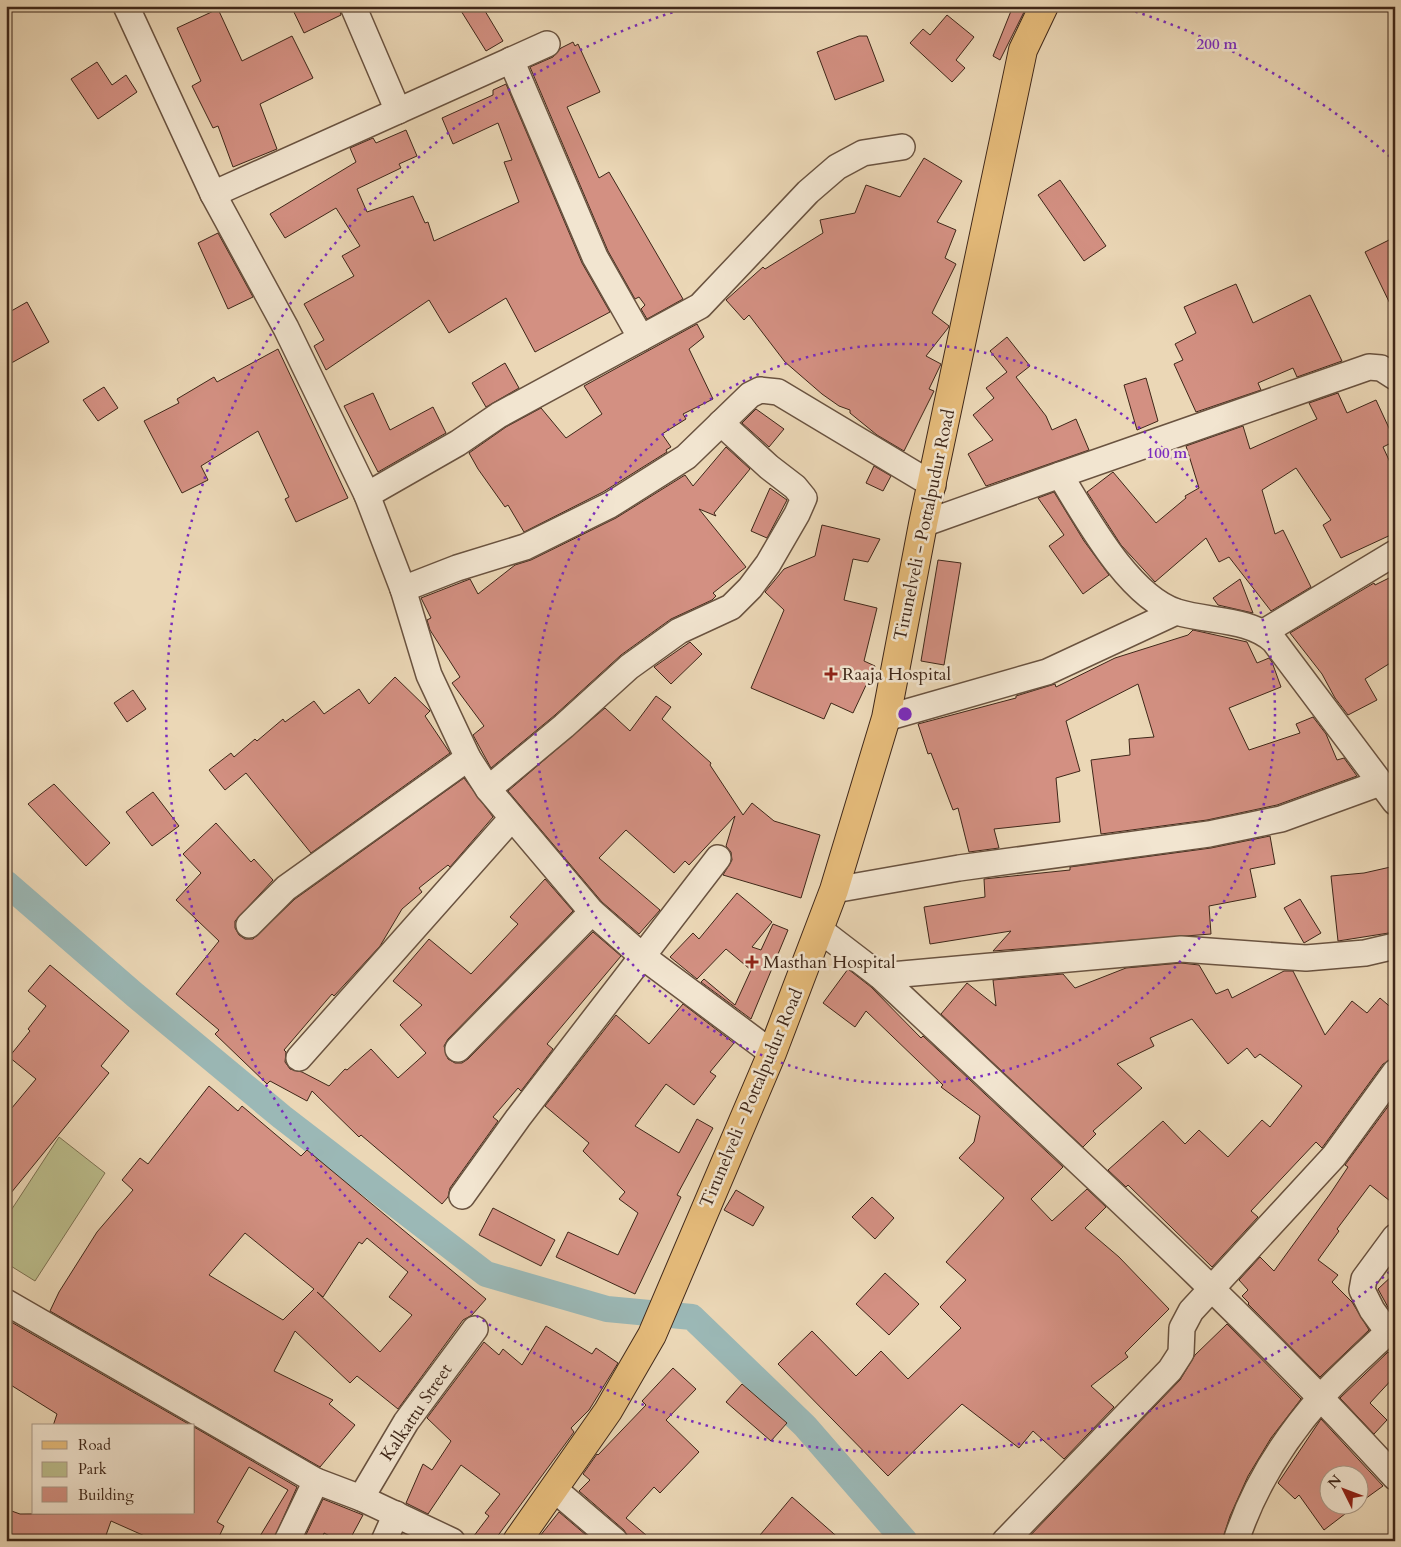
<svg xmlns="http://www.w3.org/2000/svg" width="1401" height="1547" viewBox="0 0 1401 1547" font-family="Cardo,serif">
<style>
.green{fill:#bbbd8c;stroke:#7d7252}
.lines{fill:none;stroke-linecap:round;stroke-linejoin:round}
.canal{stroke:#9bb8b6;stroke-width:26}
.building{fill:#d39082;stroke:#3f2719;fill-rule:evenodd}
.minor-casing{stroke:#6a5340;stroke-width:28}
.primary-casing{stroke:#3f2719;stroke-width:30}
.minor{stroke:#f2e5d0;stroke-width:25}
.primary{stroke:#e6bc7b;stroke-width:28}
.ring{fill:none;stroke:#7b2cbf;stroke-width:2.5;stroke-dasharray:2.5 5}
.poi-dot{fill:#8f2418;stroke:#f2e5d0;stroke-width:2}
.labels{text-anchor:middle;stroke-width:5;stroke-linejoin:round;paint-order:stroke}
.street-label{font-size:18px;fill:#3f2719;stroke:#f2e5d0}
.poi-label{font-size:18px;fill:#3f2719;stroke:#f2e5d0;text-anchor:start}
.centre{fill:#7b2cbf;stroke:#f2e5d0;stroke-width:2.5}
.ring-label{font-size:15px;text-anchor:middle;font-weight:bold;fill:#7b2cbf;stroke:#f2e5d0;stroke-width:5;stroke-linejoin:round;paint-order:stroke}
</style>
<rect width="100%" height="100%" fill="#ebd7b6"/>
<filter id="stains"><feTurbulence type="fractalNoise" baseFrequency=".004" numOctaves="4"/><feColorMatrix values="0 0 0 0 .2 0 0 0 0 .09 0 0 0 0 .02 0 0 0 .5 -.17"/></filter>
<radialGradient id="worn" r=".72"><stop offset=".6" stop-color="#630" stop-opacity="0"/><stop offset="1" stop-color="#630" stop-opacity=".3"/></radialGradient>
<path class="green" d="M 59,1137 L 105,1173 L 35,1281 L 6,1263 L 6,1218 Z"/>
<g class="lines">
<path class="canal" d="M 6,883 L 135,995 L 282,1117 L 486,1274 L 607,1309 L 692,1317 L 805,1426 L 905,1541"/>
</g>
<g class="building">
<path d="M 291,6 L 339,6 L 341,15 L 304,33 Z"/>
<path d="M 458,6 L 482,6 L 503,41 L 486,51 Z"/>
<path d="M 1013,6 L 1027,6 L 1000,60 L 993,56 Z"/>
<path d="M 218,9 L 242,61 L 292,36 L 313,78 L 260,104 L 277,149 L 233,167 L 218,126 L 213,128 L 192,86 L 201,81 L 177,28 Z"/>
<path d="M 947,15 L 974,37 L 956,60 L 965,68 L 952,82 L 910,43 L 923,29 L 930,35 Z"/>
<path d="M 859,36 L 867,36 L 884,81 L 835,100 L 817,52 Z"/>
<path d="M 573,42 L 575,46 L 578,44 L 600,92 L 567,107 L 599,178 L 609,172 L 683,299 L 647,319 L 641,309 L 645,305 L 639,297 L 635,299 L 608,251 L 530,67 L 553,57 L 561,48 Z"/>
<path d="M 97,62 L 112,85 L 126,75 L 137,92 L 98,119 L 71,79 Z"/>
<path d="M 506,84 L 582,263 L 610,312 L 535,352 L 506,298 L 449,333 L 429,300 L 326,370 L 314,346 L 324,340 L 304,304 L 354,276 L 342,256 L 360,246 L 336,208 L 285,238 L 270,214 L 356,162 L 350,148 L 373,138 L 376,143 L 406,130 L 417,156 L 399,164 L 401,168 L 357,189 L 367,212 L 413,196 L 425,223 L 428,222 L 434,241 L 519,202 L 504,162 L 512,160 L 498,123 L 453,144 L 442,118 L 493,95 L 493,90 Z"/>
<path d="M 924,158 L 962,181 L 937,222 L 956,230 L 945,258 L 956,264 L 932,313 L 949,326 L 948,328 L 926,356 L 941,364 L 940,366 L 929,389 L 934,391 L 904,451 L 877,435 L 850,413 L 850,410 L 839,406 L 822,394 L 785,362 L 749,315 L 744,320 L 726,300 L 763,267 L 765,269 L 823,233 L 820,220 L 855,213 L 866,185 L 900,197 Z"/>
<path d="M 1060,180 L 1106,246 L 1084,261 L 1038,195 Z"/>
<path d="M 218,233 L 253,297 L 228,309 L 198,243 Z"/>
<path d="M 1395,237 L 1395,314 L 1365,252 Z"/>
<path d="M 1236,284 L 1253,323 L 1310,295 L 1342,361 L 1297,377 L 1293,368 L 1258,383 L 1261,390 L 1196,412 L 1174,364 L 1183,360 L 1175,344 L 1196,333 L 1184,307 Z"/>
<path d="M 27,302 L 49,342 L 6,366 L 6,314 Z"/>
<path d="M 697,324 L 704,337 L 689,349 L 713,399 L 683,414 L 686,419 L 662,434 L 671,447 L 666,450 L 667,452 L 603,492 L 524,532 L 508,505 L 505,507 L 478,469 L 469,453 L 506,427 L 541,408 L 566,438 L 602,414 L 584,386 Z"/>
<path d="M 1007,337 L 1030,366 L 1016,377 L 1046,416 L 1052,430 L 1076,419 L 1089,450 L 986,486 L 968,454 L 993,440 L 973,415 L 994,398 L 986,388 L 1007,372 L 990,351 Z"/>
<path d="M 278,349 L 348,498 L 296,522 L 285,499 L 289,497 L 258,431 L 201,466 L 208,480 L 182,493 L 144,421 L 179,403 L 177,399 L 214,377 L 217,382 Z"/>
<path d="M 505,363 L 519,388 L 486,407 L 472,383 Z"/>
<path d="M 1146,378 L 1158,421 L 1137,430 L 1124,385 Z"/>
<path d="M 104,387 L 118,408 L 98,421 L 83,400 Z"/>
<path d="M 373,393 L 390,430 L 433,407 L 446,433 L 378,472 L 344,406 Z"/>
<path d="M 1338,393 L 1347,413 L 1376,400 L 1395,441 L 1383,447 L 1395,473 L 1395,533 L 1341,558 L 1323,525 L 1331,520 L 1296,468 L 1262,490 L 1275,534 L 1283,530 L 1311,587 L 1271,611 L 1229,557 L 1219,562 L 1206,538 L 1155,582 L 1121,545 L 1087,492 L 1113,472 L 1156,523 L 1186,498 L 1185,496 L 1199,488 L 1186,446 L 1243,426 L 1250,449 L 1317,419 L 1309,403 Z"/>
<path d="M 756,409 L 784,429 L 769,447 L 742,423 Z"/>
<path d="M 726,447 L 750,469 L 714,513 L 716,516 L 699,509 L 746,567 L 713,593 L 716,596 L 712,600 L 671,619 L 621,655 L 555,715 L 491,768 L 473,735 L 484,726 L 452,683 L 460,677 L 430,630 L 427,620 L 431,618 L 421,598 L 470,579 L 478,594 L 515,565 L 531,560 L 616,518 L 685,475 L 693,486 Z"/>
<path d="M 874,466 L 891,476 L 883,491 L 866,483 Z"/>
<path d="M 770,488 L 787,500 L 767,538 L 751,531 Z"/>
<path d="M 1054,492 L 1084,541 L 1109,575 L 1083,594 L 1049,546 L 1064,535 L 1038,498 Z"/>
<path d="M 822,525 L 880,539 L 868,562 L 853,559 L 844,600 L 877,608 L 864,661 L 875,666 L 853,713 L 831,703 L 824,719 L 751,688 L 784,610 L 765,592 L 784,569 L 815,556 Z"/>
<path d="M 938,560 L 961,563 L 944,665 L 921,661 Z"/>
<path d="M 1395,575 L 1395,660 L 1365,679 L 1377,700 L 1348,715 L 1335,698 L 1322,674 L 1290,633 L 1374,583 L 1375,585 Z"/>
<path d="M 1240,579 L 1253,613 L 1218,605 L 1213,598 Z"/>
<path d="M 1193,630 L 1247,642 L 1257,663 L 1269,658 L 1272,662 L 1281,687 L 1229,708 L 1249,750 L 1300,733 L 1296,724 L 1313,717 L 1326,734 L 1337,760 L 1344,758 L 1357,776 L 1277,805 L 1207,820 L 1101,834 L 1091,760 L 1130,755 L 1129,739 L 1154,737 L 1138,684 L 1066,721 L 1080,771 L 1056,778 L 1060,822 L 994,829 L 999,848 L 969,852 L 958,808 L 953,810 L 931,753 L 928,754 L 918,724 L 1016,698 L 1016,696 L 1055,684 L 1056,687 L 1115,658 L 1188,635 Z"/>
<path d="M 690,642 L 702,654 L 671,684 L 654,667 Z"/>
<path d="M 395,677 L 430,711 L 425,716 L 450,753 L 311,853 L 246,773 L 225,790 L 209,770 L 231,753 L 234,757 L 255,739 L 257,741 L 283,719 L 285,722 L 314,701 L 324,714 L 359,689 L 369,704 Z"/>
<path d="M 133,690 L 146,709 L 127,722 L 114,703 Z"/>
<path d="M 656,696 L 671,707 L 662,719 L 711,763 L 710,765 L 743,815 L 752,803 L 774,821 L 820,835 L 801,898 L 723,875 L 732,860 L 731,852 L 726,846 L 735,816 L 689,865 L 685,861 L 674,873 L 626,830 L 599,858 L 660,910 L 639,934 L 602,902 L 508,791 L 605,708 L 630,731 Z"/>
<path d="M 464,778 L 493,817 L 450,867 L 448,865 L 419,888 L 422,892 L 402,909 L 380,946 L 334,996 L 332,994 L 284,1050 L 286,1052 L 285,1062 L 290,1069 L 302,1072 L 329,1086 L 345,1069 L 347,1070 L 371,1049 L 398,1078 L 426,1053 L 400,1025 L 422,1005 L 393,981 L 429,939 L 471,974 L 518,924 L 510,917 L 545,879 L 573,911 L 448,1039 L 444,1046 L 448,1059 L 455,1063 L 462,1063 L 468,1059 L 593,932 L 621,956 L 547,1044 L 553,1049 L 521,1091 L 518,1088 L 493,1117 L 498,1121 L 450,1188 L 448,1197 L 442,1204 L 361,1135 L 359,1137 L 312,1091 L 307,1101 L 270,1081 L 267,1084 L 215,1034 L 219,1030 L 176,994 L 219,941 L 176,900 L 201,873 L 183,854 L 216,823 L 251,862 L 254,859 L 273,880 L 235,921 L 235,928 L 239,935 L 245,939 L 253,939 L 295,899 Z"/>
<path d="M 54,784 L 110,843 L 86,866 L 28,804 Z"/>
<path d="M 153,792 L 179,826 L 152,846 L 126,812 Z"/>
<path d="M 1270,836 L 1275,864 L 1250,869 L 1256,897 L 1209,906 L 1211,934 L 993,951 L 1011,931 L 930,944 L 924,907 L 985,897 L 984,879 L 1070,870 L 1070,867 L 1211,848 Z"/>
<path d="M 1395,866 L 1395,932 L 1338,941 L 1331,876 L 1364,873 Z"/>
<path d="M 737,893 L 772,922 L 752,947 L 761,950 L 773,924 L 788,930 L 751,1019 L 701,982 L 704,979 L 735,1005 L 751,970 L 726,949 L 697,979 L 670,957 L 693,933 L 699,939 Z"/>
<path d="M 1300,899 L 1321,933 L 1304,943 L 1284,908 Z"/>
<path d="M 1181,963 L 1199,965 L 1216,994 L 1228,989 L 1232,998 L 1284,971 L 1293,971 L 1325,1035 L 1352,1001 L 1367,1013 L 1380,998 L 1395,1011 L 1395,1058 L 1383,1064 L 1322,1148 L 1316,1142 L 1251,1211 L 1258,1217 L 1212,1267 L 1128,1185 L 1126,1187 L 1108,1170 L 1163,1121 L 1185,1144 L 1199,1130 L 1228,1157 L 1262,1120 L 1270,1127 L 1302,1086 L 1260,1054 L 1255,1058 L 1247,1048 L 1228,1064 L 1192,1019 L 1150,1038 L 1154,1046 L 1117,1064 L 1142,1088 L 1093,1131 L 1096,1134 L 1083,1147 L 941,1014 L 967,983 L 996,1006 L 993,980 L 1063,974 L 1075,988 L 1126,968 Z"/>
<path d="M 50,965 L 129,1031 L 101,1066 L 109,1073 L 6,1199 L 6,1115 L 36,1079 L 9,1057 L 30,1031 L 28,1029 L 46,1006 L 28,991 Z"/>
<path d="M 848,969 L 871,987 L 921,1038 L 923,1036 L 1063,1167 L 1031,1199 L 1052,1221 L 1087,1189 L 1106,1207 L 1085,1228 L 1119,1257 L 1169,1309 L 1125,1353 L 1128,1357 L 1091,1386 L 1114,1407 L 1064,1459 L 1033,1431 L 1019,1448 L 962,1404 L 888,1476 L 778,1364 L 812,1331 L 856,1376 L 881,1351 L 908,1379 L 961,1328 L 940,1307 L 966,1280 L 946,1262 L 1004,1198 L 959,1158 L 974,1142 L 980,1116 L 941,1087 L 943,1085 L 866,1011 L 855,1027 L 823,1003 Z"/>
<path d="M 683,1004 L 734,1043 L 710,1072 L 716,1076 L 694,1105 L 666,1084 L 635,1126 L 679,1153 L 697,1119 L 713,1128 L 677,1195 L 681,1197 L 635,1294 L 556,1257 L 568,1232 L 618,1255 L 638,1213 L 619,1199 L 625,1192 L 583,1151 L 589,1143 L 545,1106 L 616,1015 L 649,1044 Z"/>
<path d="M 209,1086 L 238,1111 L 242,1106 L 301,1156 L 307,1150 L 486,1299 L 472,1315 L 463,1320 L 398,1409 L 357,1376 L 350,1383 L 295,1331 L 274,1371 L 333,1400 L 329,1404 L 355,1425 L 320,1467 L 50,1311 L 59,1292 L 97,1232 L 133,1190 L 122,1180 L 140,1158 L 148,1164 ZM 245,1233 L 314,1289 L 283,1320 L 209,1275 ZM 367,1238 L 408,1272 L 389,1297 L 412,1315 L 380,1352 L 317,1292 L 323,1297 L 359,1242 L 362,1244 Z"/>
<path d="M 1395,1097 L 1395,1205 L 1370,1185 L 1337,1229 L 1339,1231 L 1318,1260 L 1338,1275 L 1332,1282 L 1352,1302 L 1369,1330 L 1320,1377 L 1248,1304 L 1249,1303 L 1242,1296 L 1248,1290 L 1239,1280 L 1260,1257 L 1274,1271 L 1330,1194 L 1348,1167 L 1345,1165 Z"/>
<path d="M 736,1190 L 764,1207 L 753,1226 L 724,1210 Z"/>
<path d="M 872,1197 L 894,1218 L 875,1239 L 852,1217 Z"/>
<path d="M 493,1208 L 555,1240 L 541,1266 L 479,1235 Z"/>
<path d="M 885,1273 L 919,1304 L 889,1335 L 856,1304 Z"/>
<path d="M 1395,1273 L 1395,1304 L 1389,1309 L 1378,1289 Z"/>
<path d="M 6,1319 L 192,1426 L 53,1426 L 57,1414 L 6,1382 Z"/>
<path d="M 1227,1324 L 1301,1399 L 1271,1438 L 1248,1476 L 1230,1516 L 1222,1541 L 1025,1541 L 1180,1380 L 1195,1355 Z"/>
<path d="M 546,1326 L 592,1354 L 596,1348 L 618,1363 L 589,1410 L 571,1428 L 574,1432 L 494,1541 L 470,1541 L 489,1516 L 485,1513 L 500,1494 L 461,1465 L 428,1514 L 406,1503 L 423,1464 L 432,1470 L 451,1441 L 427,1418 L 484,1342 L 499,1355 L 503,1349 L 522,1365 Z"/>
<path d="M 1388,1352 L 1395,1358 L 1395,1376 L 1370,1403 L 1387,1420 L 1374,1434 L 1340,1398 Z"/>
<path d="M 673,1368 L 696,1389 L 666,1420 L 699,1452 L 660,1493 L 654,1487 L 626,1518 L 653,1541 L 629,1541 L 624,1530 L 579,1491 L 590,1480 L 583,1474 L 597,1454 L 598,1455 L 646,1405 L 642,1401 Z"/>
<path d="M 742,1384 L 787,1423 L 771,1441 L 726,1402 Z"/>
<path d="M 1321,1419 L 1383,1486 L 1358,1504 L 1358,1474 L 1328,1474 L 1328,1504 L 1358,1504 L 1324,1530 L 1299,1495 L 1295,1499 L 1278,1483 Z"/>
<path d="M 194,1427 L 297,1487 L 273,1541 L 257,1541 L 288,1490 L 249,1467 L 217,1522 L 224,1526 L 217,1541 L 156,1541 L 111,1521 L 104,1541 L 6,1541 L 6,1509 L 20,1514 L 194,1513 Z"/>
<path d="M 792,1497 L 842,1541 L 755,1541 Z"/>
<path d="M 323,1499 L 363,1515 L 349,1541 L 339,1541 L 324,1533 L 321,1541 L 303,1541 Z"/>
<path d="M 559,1512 L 593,1541 L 536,1541 Z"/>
</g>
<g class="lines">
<defs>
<g id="minor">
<path d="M 126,6 L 213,194 L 286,328 L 367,495 L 403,589 L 429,675 L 468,758 L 488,789 L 592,912 L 642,956 L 772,1053"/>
<path d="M 353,6 L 398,111"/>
<path d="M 511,60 L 595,257 L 641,338"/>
<path d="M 213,194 L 547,44"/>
<path d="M 1060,475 L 1369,367 L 1381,368 L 1395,377"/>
<path d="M 367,495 L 458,443 L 499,415 L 700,306 L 808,192 L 837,167 L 863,153 L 902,147"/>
<path d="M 923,524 L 1060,475 C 1086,517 1128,596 1177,612 C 1209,622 1249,618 1274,641 L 1395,802"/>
<path d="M 403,589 L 457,568 L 525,547 L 610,505 L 686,457 L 750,395 L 760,390 L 778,392 L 933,485"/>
<path d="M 1264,632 L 1395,553"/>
<path d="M 886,718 L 1047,672 L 1176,612"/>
<path d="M 488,789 L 564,726 L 629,667 L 679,631 L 731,607 L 750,588 L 768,564 L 797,514 L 804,498 L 795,487 L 769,467 L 721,423"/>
<path d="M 834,890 L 959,868 L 1209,834 L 1281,819 L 1380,783"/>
<path d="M 249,925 L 286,888 L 468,758"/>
<path d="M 820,930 L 880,976 C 1054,1140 1233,1300 1395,1477"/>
<path d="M 880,976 L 1181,949 L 1306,958 L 1365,953 L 1395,946"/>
<path d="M 458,1049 L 592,912"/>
<path d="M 299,1058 L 512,818"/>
<path d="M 462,1196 L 518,1118 L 718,858"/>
<path d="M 1395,1237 L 1364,1279 L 1362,1290 L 1372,1310 L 1388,1332 L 1395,1336"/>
<path d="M 6,1302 L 316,1481 L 361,1498 L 452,1541"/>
<path d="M 554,1489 L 615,1541"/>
<path d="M 361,1498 L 406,1422 L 475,1329"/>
<path d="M 287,1541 L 316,1481"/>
<path d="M 384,1541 L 396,1514"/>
<path d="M 1005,1541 L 1170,1370 L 1181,1353 L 1182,1328 L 1191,1311 L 1334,1156 L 1395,1072"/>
<path d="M 1236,1541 C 1253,1488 1285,1438 1322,1396 C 1342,1374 1366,1353 1388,1332"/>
</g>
<path id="primary" d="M 517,1541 L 608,1411 L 652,1335 L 772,1053 L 834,890 L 886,718 L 923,524 L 1023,50 L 1044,6"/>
</defs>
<use href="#minor" class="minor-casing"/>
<use href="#primary" class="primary-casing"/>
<use href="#minor" class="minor"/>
<use href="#primary" class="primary"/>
</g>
<g class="ring">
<circle cx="905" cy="714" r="370"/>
<path d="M1395 1267A739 739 0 1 1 689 7M1121 7A739 739 0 0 1 1395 161"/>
</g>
<g class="poi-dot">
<path d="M828.5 666.5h5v5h5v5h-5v5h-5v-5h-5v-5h5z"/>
<path d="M749.5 954.5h5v5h5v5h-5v5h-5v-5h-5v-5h5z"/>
</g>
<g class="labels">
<g class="street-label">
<text transform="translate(924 525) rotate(-78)" y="6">Tirunelveli - Pottalpudur Road</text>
<text transform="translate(751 1098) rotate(-67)" y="6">Tirunelveli - Pottalpudur Road</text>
<text transform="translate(416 1412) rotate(-56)" y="6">Kalkattu Street</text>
</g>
<g class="poi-label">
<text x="842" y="680">Raaja Hospital</text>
<text x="763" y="968">Masthan Hospital</text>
</g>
</g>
<circle cx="905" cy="714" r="8" class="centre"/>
<g class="ring-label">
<text x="1217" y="49">200 m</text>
<text x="1167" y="458">100 m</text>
</g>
<rect width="1401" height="1547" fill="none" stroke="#ebd7b6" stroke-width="25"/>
<rect x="8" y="8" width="1386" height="1532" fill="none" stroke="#3f2719" stroke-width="2.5"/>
<rect x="12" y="12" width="1376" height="1522" fill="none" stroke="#3f2719"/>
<rect x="32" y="1424" width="162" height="90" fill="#f2e5d0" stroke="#aa9987"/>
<rect x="42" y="1441" width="25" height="8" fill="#e6bc7b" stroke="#aa9987"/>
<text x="78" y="1450" font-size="15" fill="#3f2719">Road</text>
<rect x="42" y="1462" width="25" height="15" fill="#bbbd8c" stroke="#aa9987"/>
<text x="78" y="1474" font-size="15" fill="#3f2719">Park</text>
<rect x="42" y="1487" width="25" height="15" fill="#d39082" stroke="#aa9987"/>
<text x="78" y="1500" font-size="15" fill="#3f2719">Building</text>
<g transform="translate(1344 1490) rotate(312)"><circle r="24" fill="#f2e5d0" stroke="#aa9987"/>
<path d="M0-4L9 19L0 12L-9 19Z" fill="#8f2418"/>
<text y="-8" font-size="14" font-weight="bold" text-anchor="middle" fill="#3f2719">N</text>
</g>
<rect width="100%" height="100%" filter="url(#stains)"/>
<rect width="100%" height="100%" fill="url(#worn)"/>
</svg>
